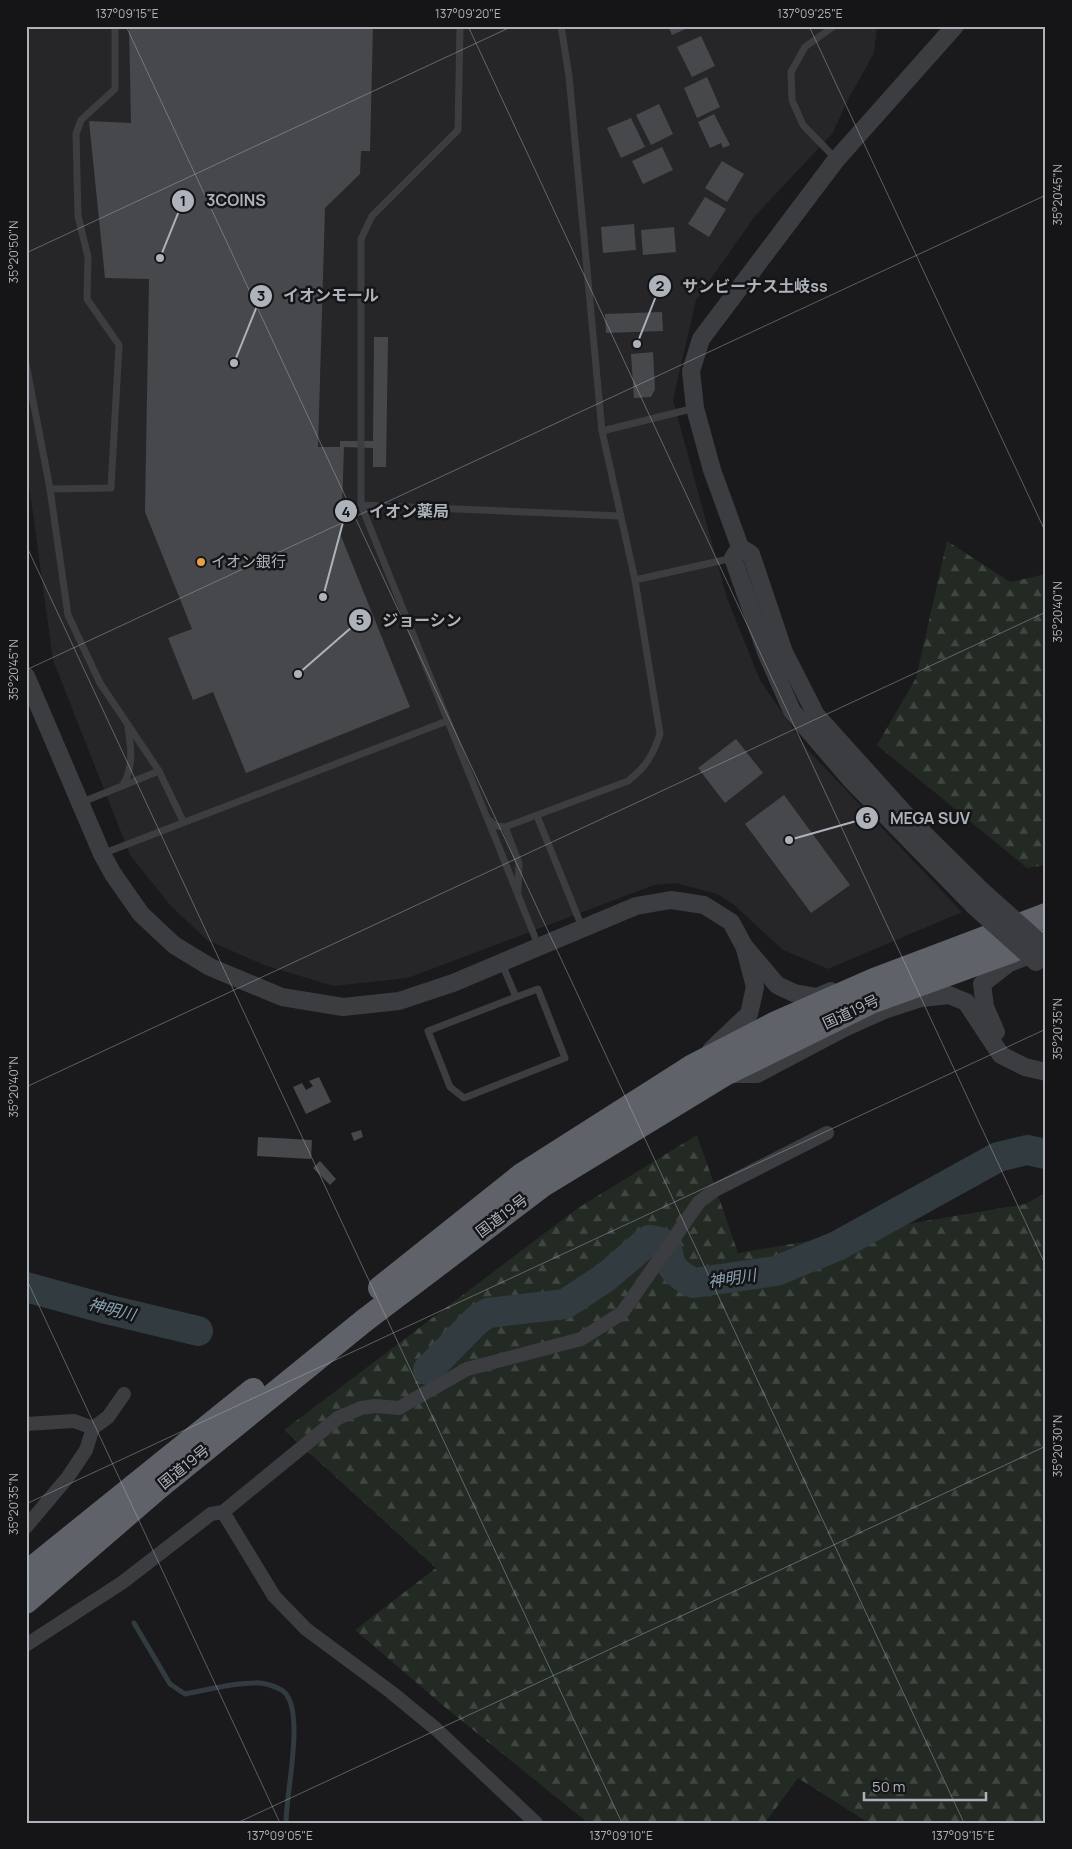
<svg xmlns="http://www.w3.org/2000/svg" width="1072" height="1849" viewBox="0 0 1072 1849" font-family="Manrope,'Noto Sans JP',sans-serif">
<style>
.built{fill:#262629}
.forest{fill:url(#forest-firs)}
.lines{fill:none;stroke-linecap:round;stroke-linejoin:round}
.stream{stroke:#313b40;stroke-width:5}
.river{stroke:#313b40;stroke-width:30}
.building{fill:#47484c}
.service{stroke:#3b3d41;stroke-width:7}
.minor{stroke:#3b3d41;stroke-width:14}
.tertiary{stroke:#3b3d41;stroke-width:18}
.trunk{stroke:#606269;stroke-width:24}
.tertiary-bridge{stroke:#3b3d41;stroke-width:18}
.ticks{fill:none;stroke:#aeb3bb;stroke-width:1;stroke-opacity:0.45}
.poi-dot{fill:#e6a048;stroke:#151517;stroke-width:2}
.labels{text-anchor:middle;stroke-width:5;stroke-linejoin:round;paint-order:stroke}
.poi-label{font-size:15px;fill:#aeb3bb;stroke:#151517;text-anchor:start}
.street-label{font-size:15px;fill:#aeb3bb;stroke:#151517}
.water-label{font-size:16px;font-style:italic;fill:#88a3b3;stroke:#151517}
.leader{fill:none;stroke:#aeb3bb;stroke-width:2}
.callout-dot{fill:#aeb3bb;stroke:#151517;stroke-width:2}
.mark-label{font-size:15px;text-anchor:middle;font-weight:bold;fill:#111}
.callout-label{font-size:16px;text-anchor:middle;font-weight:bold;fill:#aeb3bb;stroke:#151517;stroke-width:5;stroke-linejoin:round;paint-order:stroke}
.neatline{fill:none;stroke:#aeb3bb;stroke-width:2}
.ticks-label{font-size:12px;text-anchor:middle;fill:#aeb3bb}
</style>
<defs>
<pattern id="forest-firs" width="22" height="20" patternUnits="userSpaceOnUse" patternTransform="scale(1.25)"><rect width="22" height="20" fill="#222a23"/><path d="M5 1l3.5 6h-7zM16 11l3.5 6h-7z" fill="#404641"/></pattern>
</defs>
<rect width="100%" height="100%" fill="#1a1a1c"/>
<path class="built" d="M 26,26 L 877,26 L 874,53 L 848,100 L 832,134 L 755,216 L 696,300 L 673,400 L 727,598 L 760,680 L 808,750 L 962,912 L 828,969 L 783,950 L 733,904 L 717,894 L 676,883 L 654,885 L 408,978 L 333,986 L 264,965 L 207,940 L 170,905 L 130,855 L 53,660 L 26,463 Z"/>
<g class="forest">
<path d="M 947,541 L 1010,582 L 1046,574 L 1046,865 L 1027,868 L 877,745 L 916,678 Z"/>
<path d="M 697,1135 L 738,1253 L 1025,1204 L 1046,1193 L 1046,1823 L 869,1823 L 798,1778 L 765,1823 L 588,1823 L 446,1708 L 355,1630 L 436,1568 L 284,1430 L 578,1208 Z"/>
</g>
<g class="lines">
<path class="stream" d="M 134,1623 L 170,1684 L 185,1694 C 207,1690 232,1683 254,1683 C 262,1682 281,1687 286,1694 C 304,1717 286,1793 286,1823"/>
<g class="river">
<path d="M 26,1287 L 106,1309 L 198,1331"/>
<path d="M 428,1370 L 477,1320 L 488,1313 L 565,1304 L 606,1277 L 649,1240 C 671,1242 665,1248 671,1264 C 675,1273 686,1279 693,1283 L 776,1271 L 837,1246 L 998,1157 L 1027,1150 L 1046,1154"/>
</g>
</g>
<g class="building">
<path d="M 129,26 L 373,26 L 370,151 L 361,151 L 360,174 L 325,208 L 318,447 L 340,447 L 340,441 L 373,441 L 374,337 L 388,337 L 386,467 L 373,467 L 373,448 L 344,447 L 341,536 L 410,707 L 246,773 L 213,692 L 193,700 L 168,638 L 192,629 L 145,512 L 149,279 L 105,278 L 89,121 L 131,123 Z"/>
<path d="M 668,26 L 692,26 L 672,35 Z"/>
<path d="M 701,36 L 715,66 L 692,77 L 677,47 Z"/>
<path d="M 707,77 L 720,107 L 697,118 L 684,88 Z"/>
<path d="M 659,104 L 673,134 L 651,145 L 636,115 Z"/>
<path d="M 714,114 L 730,145 L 723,148 L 721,143 L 710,148 L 698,122 Z"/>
<path d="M 631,118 L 645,147 L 621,158 L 607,128 Z"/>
<path d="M 662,147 L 673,170 L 643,184 L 632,161 Z"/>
<path d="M 722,161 L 744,174 L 727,202 L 705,188 Z"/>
<path d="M 705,197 L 726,209 L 709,237 L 688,224 Z"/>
<path d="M 634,224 L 636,250 L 603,253 L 601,227 Z"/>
<path d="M 674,227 L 676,252 L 643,255 L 641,230 Z"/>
<path d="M 662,312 L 663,331 L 606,333 L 605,314 Z"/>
<path d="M 653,352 L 655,389 L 651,397 L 634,398 L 631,354 Z"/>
<path d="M 736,739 L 763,773 L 725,803 L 698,768 Z"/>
<path d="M 784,795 L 850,885 L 811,913 L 745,824 Z"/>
<path d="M 319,1077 L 331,1102 L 306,1114 L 293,1087 L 302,1083 L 306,1090 L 313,1086 L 309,1081 Z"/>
<path d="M 361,1130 L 363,1137 L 354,1141 L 351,1133 Z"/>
<path d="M 258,1137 L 312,1140 L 311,1159 L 257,1156 Z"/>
<path d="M 320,1161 L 336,1179 L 330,1185 L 313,1168 Z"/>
</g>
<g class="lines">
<g class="service">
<path d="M 460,26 L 458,130 L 372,216 L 361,239 L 361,505 L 487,818 L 496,826 L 505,827 L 628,781 C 646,767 653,755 660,734 L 635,580 L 602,431 L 569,76 L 561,26"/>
<path d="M 834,26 L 805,47 L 791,72 L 792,100 L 803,125 L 836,159"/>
<path d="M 26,364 L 50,489 L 68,615 L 100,683 L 159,771 L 183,821"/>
<path d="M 602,431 L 695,408"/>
<path d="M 50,489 L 111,488 L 119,345 L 87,299 L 88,257 L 78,216 L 76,134 L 81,120 L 115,89 L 115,26"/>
<path d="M 361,505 L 620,516"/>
<path d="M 635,580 L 733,558"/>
<path d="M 123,785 C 134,766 131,748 128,728"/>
<path d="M 80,803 L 159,771"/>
<path d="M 537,816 L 582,927"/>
<path d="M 488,820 L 538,945"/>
<path d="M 505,827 L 519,863 L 518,891"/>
<path d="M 102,854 L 447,721"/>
<path d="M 502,964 L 516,997 L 538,989 L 565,1058 L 464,1098 L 450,1087 L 428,1031 L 516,997"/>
</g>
<g class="minor">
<path d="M 26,1424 L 74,1421 L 93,1428"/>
<path d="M 223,1512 L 274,1596 L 306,1629 L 391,1692 L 436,1729 L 536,1823"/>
<path d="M 26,1527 L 68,1477 L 86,1450 L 93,1428 L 108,1417 L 124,1394"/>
<path d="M 26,1645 L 123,1582 L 211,1514 L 223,1512 L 338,1418 L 361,1408 L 375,1406 L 399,1408 L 467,1369 L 581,1339 L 622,1313 L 699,1202 L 715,1190 L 827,1133"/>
</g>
<g class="tertiary">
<path d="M 955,26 L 836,160 L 701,339 L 691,371 L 695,408 L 712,470 L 740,547 L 751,554 L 784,652 L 816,715 L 916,826 L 982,891"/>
<path d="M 740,547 L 733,558 L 766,652 L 792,711 L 851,780 L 974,906"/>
<path d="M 26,676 L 102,854 L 113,874 L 141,914 L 174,945 L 210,967 L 282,997 L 343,1007 L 399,1001 L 453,983 L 636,906 L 671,900 L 704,905 L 731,922 L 744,946 L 777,985 L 794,993 L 817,997 L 831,991"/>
<path d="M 996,1032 L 985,1007 L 982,984 L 1009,963 L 1027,956"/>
<path d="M 711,1050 L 749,1014 L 755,987 L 745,949"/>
<path d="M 729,1074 L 757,1074 L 844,1028 L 884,1010 L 921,998 L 949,995 L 966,1002 L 1001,1055 L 1025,1067 L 1046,1072"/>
</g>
<g class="trunk">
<path d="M 380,1288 L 523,1174 L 691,1067 L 776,1023 L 874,980 L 1046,915"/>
<path d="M 26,1573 L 253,1390"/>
<path d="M 26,1602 L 158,1488 L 365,1320 L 543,1185 L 725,1074 L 871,1002 L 1039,941"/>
</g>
<g class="tertiary-bridge">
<path d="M 982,891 L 1046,948"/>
<path d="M 974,906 L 1036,962"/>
</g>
</g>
<path class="ticks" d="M 126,26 L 964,1823M 468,26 L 1046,1266M 809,26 L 1046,533M 26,253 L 513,26M 26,545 L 622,1823M 26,670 L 1046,195M 26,1087 L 1046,612M 26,1278 L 280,1823M 26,1504 L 1046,1029M 237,1823 L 1046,1446"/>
<circle class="poi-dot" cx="201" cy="562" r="5"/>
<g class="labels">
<g class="poi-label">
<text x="211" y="567">イオン銀行</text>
</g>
<g class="street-label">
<text transform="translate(851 1012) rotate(-25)" y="5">国道19号</text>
<text transform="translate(502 1216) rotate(-37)" y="5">国道19号</text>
<text transform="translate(184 1467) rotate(-39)" y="5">国道19号</text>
</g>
<g class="water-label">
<text transform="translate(732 1278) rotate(-8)" y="6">神明川</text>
<text transform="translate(112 1309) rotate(14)" y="6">神明川</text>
</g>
</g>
<path class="leader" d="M160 258L183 201M637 344L660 286M234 363L261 296M323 597L346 511M298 674L360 620M789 840L867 818"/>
<g class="callout-dot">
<circle cx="160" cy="258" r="5"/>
<circle cx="637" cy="344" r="5"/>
<circle cx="234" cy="363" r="5"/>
<circle cx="323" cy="597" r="5"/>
<circle cx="298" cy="674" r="5"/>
<circle cx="789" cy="840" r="5"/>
<circle cx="183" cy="201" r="12"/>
<circle cx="660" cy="286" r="12"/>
<circle cx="261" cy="296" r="12"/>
<circle cx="346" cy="511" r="12"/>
<circle cx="360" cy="620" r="12"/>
<circle cx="867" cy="818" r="12"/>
</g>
<g class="mark-label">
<text x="183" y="206">1</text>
<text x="660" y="291">2</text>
<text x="261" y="301">3</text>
<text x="346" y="517">4</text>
<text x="360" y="625">5</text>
<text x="867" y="823">6</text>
</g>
<g class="callout-label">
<text x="236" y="206">3COINS</text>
<text x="755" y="292">サンビーナス土岐ss</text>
<text x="331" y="301">イオンモール</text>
<text x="409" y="517">イオン薬局</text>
<text x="422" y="626">ジョーシン</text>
<text x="930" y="824">MEGA SUV</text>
</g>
<rect width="1072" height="1849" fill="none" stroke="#151517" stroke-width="55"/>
<path d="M864 1792v8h122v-8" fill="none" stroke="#aeb3bb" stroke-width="2.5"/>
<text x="872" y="1792" font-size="15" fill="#aeb3bb" stroke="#151517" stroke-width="4" paint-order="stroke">50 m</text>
<rect x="28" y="28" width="1016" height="1794" class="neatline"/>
<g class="ticks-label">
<text x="127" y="18">137°09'15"E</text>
<text x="468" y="18">137°09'20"E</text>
<text x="810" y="18">137°09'25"E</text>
<text transform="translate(1058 195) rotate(-90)" y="4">35°20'45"N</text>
<text transform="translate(14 252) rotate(-90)" y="4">35°20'50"N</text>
<text transform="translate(1058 612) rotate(-90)" y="4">35°20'40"N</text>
<text transform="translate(14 670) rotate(-90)" y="4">35°20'45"N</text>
<text transform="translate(1058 1029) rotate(-90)" y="4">35°20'35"N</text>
<text transform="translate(14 1087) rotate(-90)" y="4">35°20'40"N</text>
<text transform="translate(1058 1446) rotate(-90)" y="4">35°20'30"N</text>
<text transform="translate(14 1504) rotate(-90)" y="4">35°20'35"N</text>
<text x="280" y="1840">137°09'05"E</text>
<text x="621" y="1840">137°09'10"E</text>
<text x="963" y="1840">137°09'15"E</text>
</g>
</svg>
